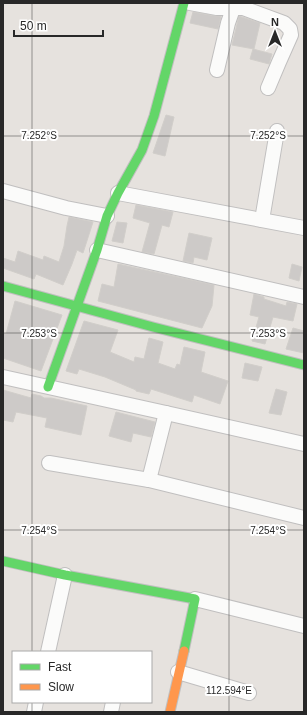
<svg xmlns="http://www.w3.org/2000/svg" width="307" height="715" viewBox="0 0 307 715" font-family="Arial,sans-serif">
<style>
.building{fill:#cdcac8;stroke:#d1ceca}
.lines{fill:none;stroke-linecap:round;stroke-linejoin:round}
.street-casing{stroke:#c0bfbf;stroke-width:16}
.fast-casing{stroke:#c0bfbf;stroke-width:11}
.slow-casing{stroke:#c0bfbf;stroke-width:11}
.street{stroke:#fbfbfa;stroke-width:14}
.fast{stroke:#63d668;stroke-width:9}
.slow{stroke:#ff974d;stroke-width:9}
.ticks{fill:none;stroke:#282828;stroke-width:1;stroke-opacity:0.45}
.ticks-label{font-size:10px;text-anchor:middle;fill:#282828;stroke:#fff;stroke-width:4;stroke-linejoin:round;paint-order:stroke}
</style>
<rect width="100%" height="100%" fill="#e6e2de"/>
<g class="building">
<path d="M 193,12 L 215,16 L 221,16 L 218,29 L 190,23 Z"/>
<path d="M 239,16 L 260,23 L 254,49 L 232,45 Z"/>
<path d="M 253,49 L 272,54 L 269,64 L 250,59 Z"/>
<path d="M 166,115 L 174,117 L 165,156 L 153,153 Z"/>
<path d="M 136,205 L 173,212 L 169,227 L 162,225 L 154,254 L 142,252 L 150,223 L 133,218 Z"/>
<path d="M 69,217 L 93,222 L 83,253 L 77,250 L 72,264 L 63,285 L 36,274 L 34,279 L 3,268 L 3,258 L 15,262 L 18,251 L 43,260 L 44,256 L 59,262 L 64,246 L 67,226 Z"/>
<path d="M 117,222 L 127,223 L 123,243 L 112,241 Z"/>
<path d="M 189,233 L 212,238 L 207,260 L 194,257 L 193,263 L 183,261 Z"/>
<path d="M 118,264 L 214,285 L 212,306 L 202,328 L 98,301 L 102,284 L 114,287 Z"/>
<path d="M 292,264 L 302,267 L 299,281 L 289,278 Z"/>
<path d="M 254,294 L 264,297 L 264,299 L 286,306 L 287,302 L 297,304 L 293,321 L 273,317 L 265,344 L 252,341 L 259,317 L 250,315 Z"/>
<path d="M 15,301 L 62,315 L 41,371 L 3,358 L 3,333 L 6,334 Z"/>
<path d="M 84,321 L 118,330 L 110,352 L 134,362 L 135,357 L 144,359 L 149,338 L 163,342 L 158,363 L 175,369 L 177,364 L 180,365 L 184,347 L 205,352 L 201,372 L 228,381 L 220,404 L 194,395 L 192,402 L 151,389 L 149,394 L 136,391 L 136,390 L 105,377 L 79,369 L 77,374 L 66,371 Z"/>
<path d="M 293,328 L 304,331 L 304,353 L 286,349 Z"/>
<path d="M 245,363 L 262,367 L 258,381 L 242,378 Z"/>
<path d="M 276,389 L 287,392 L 281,415 L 269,413 Z"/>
<path d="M 3,390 L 31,398 L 32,394 L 41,396 L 44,398 L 51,398 L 87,406 L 81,435 L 45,427 L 47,418 L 16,412 L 13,422 L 3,420 Z"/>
<path d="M 116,412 L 155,422 L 151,437 L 133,433 L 131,442 L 109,436 Z"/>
</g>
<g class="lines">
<defs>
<g id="street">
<path d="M 190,3 L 217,8 L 243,8 L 284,23 L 290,29 L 291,35 L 279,62 L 268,88"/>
<path d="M 217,70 L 228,23 L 235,3"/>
<path d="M 3,191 L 66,208 L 107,216"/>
<path d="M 118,193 L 304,228"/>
<path d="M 262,220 L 277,131"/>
<path d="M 97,250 L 304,297"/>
<path d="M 3,377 L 166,413 L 304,444"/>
<path d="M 166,413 L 149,480 L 304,518"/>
<path d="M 49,463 L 149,480"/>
<path d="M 195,599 L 304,626"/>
<path d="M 48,652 L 65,575"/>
<path d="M 178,672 L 249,693"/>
<path d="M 34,712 L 36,702"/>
<path d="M 111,712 L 113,702"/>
</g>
<g id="fast">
<path d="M 3,286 L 153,327 L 304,365"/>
<path d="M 48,387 L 97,250 L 107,216 L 118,193 L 142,150 L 154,116 L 184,3"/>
<path d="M 3,561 L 65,575 L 195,599 L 184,651"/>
</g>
<path id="slow" d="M 170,712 L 184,651"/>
</defs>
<use href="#street" class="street-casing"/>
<use href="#fast" class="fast-casing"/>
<use href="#slow" class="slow-casing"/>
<use href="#street" class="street"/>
<use href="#fast" class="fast"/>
<use href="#slow" class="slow"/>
</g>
<path class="ticks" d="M 32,3 L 32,652M 229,3 L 229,712M 3,136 L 304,136M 3,333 L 304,333M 3,530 L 304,530M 32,702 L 32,712"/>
<g class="ticks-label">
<text x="39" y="139">7.252°S</text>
<text x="268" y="139">7.252°S</text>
<text x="39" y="337">7.253°S</text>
<text x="268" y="337">7.253°S</text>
<text x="39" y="534">7.254°S</text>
<text x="268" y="534">7.254°S</text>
<text x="229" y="694">112.594°E</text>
</g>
<rect width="307" height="715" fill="none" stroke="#282828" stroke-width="8"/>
<rect x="12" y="651" width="140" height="52" fill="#ffffff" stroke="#a9a9a9"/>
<rect x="20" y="664" width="20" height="6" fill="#63d668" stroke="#a9a9a9"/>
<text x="48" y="671" font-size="12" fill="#282828">Fast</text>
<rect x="20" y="684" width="20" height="6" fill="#ff974d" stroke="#a9a9a9"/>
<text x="48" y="691" font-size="12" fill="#282828">Slow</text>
<g transform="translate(275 32)" stroke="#ffffff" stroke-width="3" paint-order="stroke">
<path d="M0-3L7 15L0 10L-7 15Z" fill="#282828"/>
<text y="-6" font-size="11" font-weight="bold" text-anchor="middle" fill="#282828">N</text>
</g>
<path d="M14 30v6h89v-6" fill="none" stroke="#282828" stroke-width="2"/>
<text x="20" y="30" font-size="12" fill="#282828" stroke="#ffffff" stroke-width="3" paint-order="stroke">50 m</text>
</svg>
